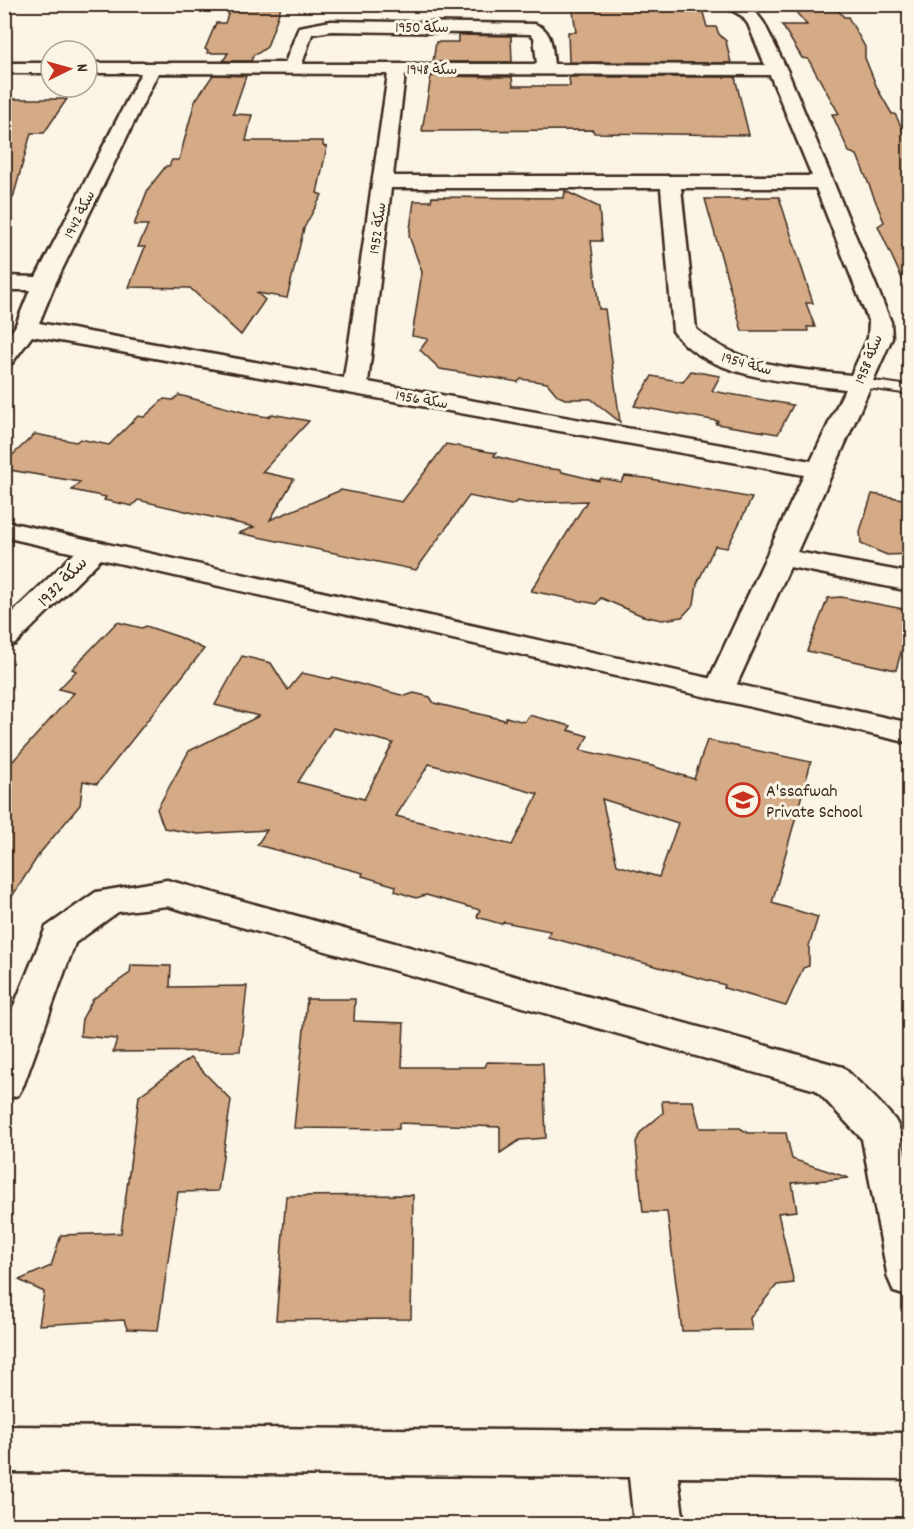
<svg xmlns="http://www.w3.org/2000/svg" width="914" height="1529" viewBox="0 0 914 1529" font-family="Dekko,'Playpen Sans Arabic',sans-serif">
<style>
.building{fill:#d5aa86;stroke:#3b2a1e;stroke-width:1.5;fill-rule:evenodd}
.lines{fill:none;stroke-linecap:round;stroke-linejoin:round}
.service-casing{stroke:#3b2a1e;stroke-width:4}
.minor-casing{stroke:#3b2a1e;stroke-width:5}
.tertiary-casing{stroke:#3b2a1e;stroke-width:5}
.service{fill:#fcf5e5;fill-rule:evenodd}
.minor{fill:#fcf5e5;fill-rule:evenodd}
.tertiary{fill:#fcf5e5;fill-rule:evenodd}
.labels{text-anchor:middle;stroke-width:6;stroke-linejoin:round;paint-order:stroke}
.far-street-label{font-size:15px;fill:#3b2a1e;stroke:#fcf5e5}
.street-label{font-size:18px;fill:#3b2a1e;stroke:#fcf5e5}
.poi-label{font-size:18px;fill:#3b2a1e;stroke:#fcf5e5;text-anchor:start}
</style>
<rect width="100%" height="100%" fill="#fcf5e5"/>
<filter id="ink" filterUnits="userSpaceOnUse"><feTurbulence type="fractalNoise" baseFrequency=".0167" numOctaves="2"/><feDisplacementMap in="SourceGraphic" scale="12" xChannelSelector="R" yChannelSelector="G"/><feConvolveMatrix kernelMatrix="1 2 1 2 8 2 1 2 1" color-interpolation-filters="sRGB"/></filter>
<g filter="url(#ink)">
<g class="building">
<path d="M 248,4 L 282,4 L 267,47 L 257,54 L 254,54 L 251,61 L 223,61 L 228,53 L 207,53 L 208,50 L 205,49 L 216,23 L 225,23 L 230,9 Z"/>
<path d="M 572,4 L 627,4 L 628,9 L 702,9 L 707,27 L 716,27 L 719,34 L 726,41 L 731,63 L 569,62 L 568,32 L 576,32 Z"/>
<path d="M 789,4 L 828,4 L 831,8 L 836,8 L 844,17 L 848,17 L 865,47 L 865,58 L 878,90 L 892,114 L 895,114 L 909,142 L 909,294 L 878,226 L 884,222 L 857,155 L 849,152 L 832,114 L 839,114 L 808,59 L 802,58 L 782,25 L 807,25 Z"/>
<path d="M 458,35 L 511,36 L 512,62 L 433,62 L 436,42 L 458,42 Z"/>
<path d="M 213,75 L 246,76 L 233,114 L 252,115 L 246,141 L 323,141 L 323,146 L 327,147 L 317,193 L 322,195 L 304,228 L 287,298 L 257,293 L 265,300 L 241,335 L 190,288 L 129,287 L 145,247 L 138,247 L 148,225 L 134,225 L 148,189 L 166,166 L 169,166 L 172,160 L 179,160 L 195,101 Z"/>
<path d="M 431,76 L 512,77 L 513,86 L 570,86 L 569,77 L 735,77 L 749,135 L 594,133 L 593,130 L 422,131 Z"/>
<path d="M 4,99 L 67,99 L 44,133 L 31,133 L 13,198 L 4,197 Z"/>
<path d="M 565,191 L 599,207 L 602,241 L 591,241 L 599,309 L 605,309 L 620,422 L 591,399 L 565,399 L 558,396 L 547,383 L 521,379 L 518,382 L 440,369 L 420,350 L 428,339 L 412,336 L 422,272 L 409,236 L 414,201 L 431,201 L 432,197 L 564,198 Z"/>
<path d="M 746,197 L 779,197 L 813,303 L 806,303 L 815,327 L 807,327 L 808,331 L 742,331 L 705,199 L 747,199 Z"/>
<path d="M 691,371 L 720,376 L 712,391 L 793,405 L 778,434 L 716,424 L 718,421 L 634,406 L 652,376 L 683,382 Z"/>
<path d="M 179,395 L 250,414 L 268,417 L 272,414 L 309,421 L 262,472 L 294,479 L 270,520 L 341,490 L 402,502 L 446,444 L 496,453 L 494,456 L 543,468 L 561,470 L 562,472 L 599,481 L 601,478 L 621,482 L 625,476 L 646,478 L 752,498 L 727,548 L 715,546 L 697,584 L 694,604 L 682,617 L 662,620 L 643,616 L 601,598 L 596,604 L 531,591 L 587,501 L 527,503 L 518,501 L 511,505 L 469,496 L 416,570 L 239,533 L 254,527 L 138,500 L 132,506 L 104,500 L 106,497 L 72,490 L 80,482 L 4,469 L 4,463 L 35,434 L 76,442 L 80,439 L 109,445 L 138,416 L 144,417 L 164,399 L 173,400 Z"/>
<path d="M 872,494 L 909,500 L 909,554 L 887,555 L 861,544 L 860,531 Z"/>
<path d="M 841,597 L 909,610 L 909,624 L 896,670 L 807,651 L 828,598 Z"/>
<path d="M 117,622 L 142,628 L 146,626 L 179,637 L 204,649 L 97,784 L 83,781 L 80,805 L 40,853 L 4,909 L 4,771 L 74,693 L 59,689 L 76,671 L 72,669 Z"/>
<path d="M 242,656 L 271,663 L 288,690 L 302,673 L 329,679 L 333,677 L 405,696 L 414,693 L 430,697 L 434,703 L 505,720 L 506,717 L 524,722 L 529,715 L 571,726 L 568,730 L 588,736 L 580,750 L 652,766 L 694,779 L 707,740 L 811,762 L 772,903 L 818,917 L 809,946 L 809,966 L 803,968 L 786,1006 L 724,988 L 725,985 L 548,937 L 550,931 L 504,922 L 501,924 L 477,917 L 480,910 L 426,895 L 416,898 L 395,891 L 396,886 L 362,876 L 363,873 L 257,845 L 267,830 L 198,834 L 164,828 L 157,809 L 189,751 L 259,716 L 215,705 ZM 333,728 L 393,743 L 364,799 L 298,782 ZM 429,764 L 538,794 L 512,845 L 396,816 ZM 602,799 L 678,823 L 659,877 L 617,865 Z"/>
<path d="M 131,965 L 171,966 L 170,987 L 247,986 L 240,1051 L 113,1052 L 117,1039 L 80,1036 L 82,1019 L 93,999 L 130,973 Z"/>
<path d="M 307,999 L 355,999 L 354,1021 L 404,1023 L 402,1067 L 485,1067 L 487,1062 L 543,1063 L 546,1138 L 520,1140 L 500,1153 L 500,1127 L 399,1123 L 399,1129 L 294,1128 Z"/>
<path d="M 190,1058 L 231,1100 L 218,1191 L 178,1192 L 158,1330 L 127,1329 L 124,1320 L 39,1325 L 44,1292 L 19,1280 L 51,1266 L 61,1235 L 121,1233 L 139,1096 Z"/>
<path d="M 662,1101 L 693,1101 L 700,1128 L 740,1128 L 748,1133 L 786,1133 L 792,1159 L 849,1178 L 792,1183 L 797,1211 L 778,1213 L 794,1283 L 777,1285 L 750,1318 L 752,1330 L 682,1331 L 667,1212 L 643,1212 L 636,1142 L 641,1132 L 663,1113 Z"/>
<path d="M 413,1195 L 411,1319 L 276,1320 L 286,1196 Z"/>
</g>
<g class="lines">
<defs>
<path id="service" d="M 859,379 L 910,386 L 910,394 L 854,386 L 852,383 Z"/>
<g id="minor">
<path d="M 721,4 L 742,4 L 754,10 L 764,23 L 787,70 L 891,322 L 892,338 L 797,552 L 910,573 L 910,591 L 790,567 L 731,697 L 720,700 L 709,697 L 704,690 L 804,475 L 32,336 L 12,363 L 4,365 L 4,341 L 15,327 L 30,290 L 4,290 L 4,276 L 36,277 L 141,73 L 87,73 L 87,63 L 285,63 L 299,27 L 331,21 L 534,24 C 553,29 552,48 554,64 L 765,65 L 748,24 L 742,16 ZM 331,31 L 530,34 L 534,37 L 537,64 L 302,64 L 312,34 ZM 158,73 L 388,74 L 344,378 L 39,323 L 55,284 ZM 405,74 L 770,75 L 812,176 L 393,176 ZM 391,188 L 661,188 L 673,331 C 706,378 793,383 845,389 L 811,461 L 368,382 ZM 681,188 L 816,188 L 869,322 L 868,338 L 851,375 C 797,369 739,367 696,329 Z"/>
<rect x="4" y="63" width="47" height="10"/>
<path d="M 95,541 L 105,543 L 109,549 L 105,555 L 15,644 L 4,647 L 4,621 L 85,543 Z"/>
<path d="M 167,880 L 843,1067 C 860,1084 880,1101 895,1120 C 914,1150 910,1257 910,1297 L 894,1292 L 888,1278 L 862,1139 L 816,1090 L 167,906 L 118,912 L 75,943 L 24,1084 L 18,1095 L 4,1100 L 4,1030 L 46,927 L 96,892 Z"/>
<path d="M 4,1426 L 910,1433 L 910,1479 L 678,1477 L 684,1524 L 634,1524 L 629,1477 L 4,1472 Z"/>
</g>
<path id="tertiary" d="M 4,521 L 910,723 L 910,743 L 4,537 Z"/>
</defs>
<use href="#service" class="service-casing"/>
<use href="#minor" class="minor-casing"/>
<use href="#tertiary" class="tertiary-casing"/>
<use href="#service" class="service"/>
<use href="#minor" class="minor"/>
<use href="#tertiary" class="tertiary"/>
</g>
</g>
<defs>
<symbol id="school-ring" viewBox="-11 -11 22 22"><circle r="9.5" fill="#fcf5e5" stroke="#c8321e" stroke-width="1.5"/><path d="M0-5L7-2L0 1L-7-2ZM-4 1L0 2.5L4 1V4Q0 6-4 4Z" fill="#c8321e"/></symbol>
</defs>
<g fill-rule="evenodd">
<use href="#school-ring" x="724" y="781" width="38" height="38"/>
</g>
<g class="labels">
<g class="far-street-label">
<text x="422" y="32">سكة 1950</text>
<text x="432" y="74">سكة 1948</text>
<text transform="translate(79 214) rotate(-63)" y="5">سكة 1942</text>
<text transform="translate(377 228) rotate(-82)" y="5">سكة 1952</text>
<text transform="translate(868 359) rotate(-68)" y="5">سكة 1958</text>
<text transform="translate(747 363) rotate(16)" y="5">سكة 1954</text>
<text transform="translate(422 399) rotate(10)" y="5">سكة 1956</text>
</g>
<g class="street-label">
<text transform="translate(62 581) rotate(-45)" y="6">سكة 1932</text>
</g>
<g class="poi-label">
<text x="766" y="796">A'ssafwah<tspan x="766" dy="21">Private School</tspan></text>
</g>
</g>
<rect width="914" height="1529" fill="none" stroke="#fcf5e5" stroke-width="24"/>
<rect x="12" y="12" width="890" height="1505" fill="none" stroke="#3b2a1e" stroke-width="2" filter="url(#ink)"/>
<g transform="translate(69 69) rotate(85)"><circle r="28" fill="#fcf5e5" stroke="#afa495" stroke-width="1.5"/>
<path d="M0-4.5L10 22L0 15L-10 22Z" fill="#c8321e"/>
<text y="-9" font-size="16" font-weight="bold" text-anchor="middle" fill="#3b2a1e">N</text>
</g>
</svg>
